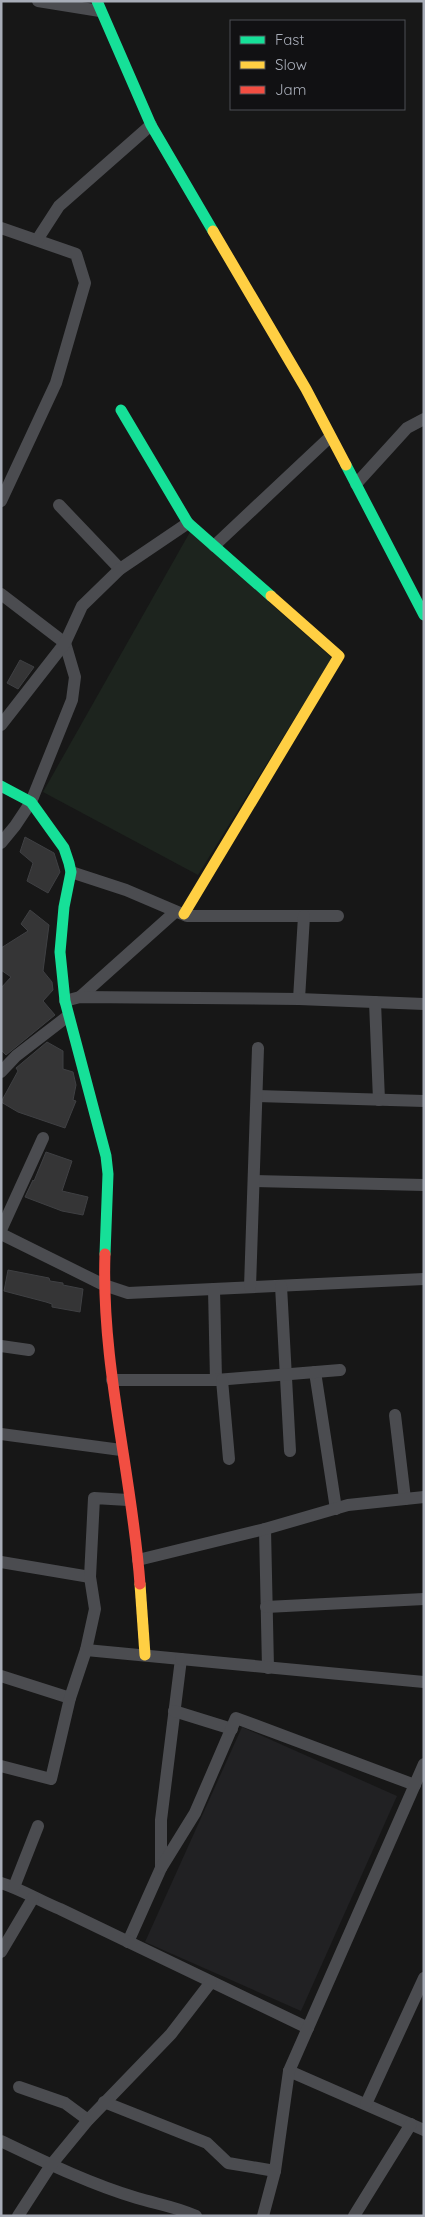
<svg xmlns="http://www.w3.org/2000/svg" width="425" height="2217" viewBox="0 0 425 2217" font-family="Quicksand,sans-serif">
<style>
.built{fill:#212123}
.green{fill:#1d241e}
.building{fill:#353536;stroke:#3f4043}
.lines{fill:none;stroke-linecap:round;stroke-linejoin:round}
.street{stroke:#4b4c50;stroke-width:12}
.fast{stroke:#16e098;stroke-width:11}
.slow{stroke:#ffcf43;stroke-width:11}
.jam{stroke:#f24e42;stroke-width:11}
</style>
<rect width="100%" height="100%" fill="#171717"/>
<path class="built" d="M 242,1727 L 397,1796 L 301,2011 L 145,1942 Z"/>
<path class="green" d="M 190,532 L 332,658 L 198,875 L 43,792 Z"/>
<g class="building">
<path d="M 20,660 L 34,667 L 18,689 L 7,683 Z"/>
<path d="M 25,837 L 54,853 L 60,872 L 48,893 L 27,881 L 33,863 L 20,852 Z"/>
<path d="M 30,910 L 49,925 L 43,971 L 52,982 L 53,990 L 43,1001 L 55,1015 L 6,1055 L 1,1050 L 1,988 L 11,977 L 1,970 L 1,948 L 28,931 L 21,924 Z"/>
<path d="M 47,1042 L 63,1051 L 63,1069 L 73,1072 L 76,1085 L 73,1100 L 76,1101 L 65,1128 L 18,1112 L 1,1102 L 18,1071 L 16,1068 Z"/>
<path d="M 46,1152 L 72,1161 L 62,1191 L 88,1197 L 83,1215 L 62,1211 L 25,1197 L 33,1180 L 34,1181 Z"/>
<path d="M 8,1270 L 49,1278 L 50,1281 L 63,1283 L 63,1285 L 83,1289 L 80,1312 L 52,1307 L 52,1304 L 46,1302 L 4,1291 Z"/>
</g>
<g class="lines">
<g class="street">
<path d="M 38,1 L 100,11"/>
<path d="M 1,228 L 76,254 L 85,283 L 56,383 L 1,501"/>
<path d="M 37,240 L 59,206 L 151,125"/>
<path d="M 356,484 L 407,428 L 424,419"/>
<path d="M 59,505 L 120,569"/>
<path d="M 214,546 L 330,437"/>
<path d="M 1,594 L 65,643 L 75,677 L 72,700 L 31,802 L 15,826 L 1,843"/>
<path d="M 1,725 L 65,643 L 82,606 L 120,569 L 188,523"/>
<path d="M 71,872 L 126,890 L 187,916 L 338,916"/>
<path d="M 80,997 L 175,912"/>
<path d="M 299,999 L 304,916"/>
<path d="M 65,1001 L 80,997 L 299,999 L 424,1004"/>
<path d="M 375,1002 L 379,1100"/>
<path d="M 1,1072 L 16,1056 L 68,1016"/>
<path d="M 257,1096 L 424,1101"/>
<path d="M 254,1181 L 424,1185"/>
<path d="M 1,1230 L 43,1138"/>
<path d="M 1,1234 L 104,1285 L 128,1293 L 424,1279"/>
<path d="M 281,1286 L 290,1451"/>
<path d="M 250,1287 L 258,1048"/>
<path d="M 214,1289 L 216,1380"/>
<path d="M 1,1346 L 29,1350"/>
<path d="M 315,1372 L 336,1509"/>
<path d="M 112,1380 L 216,1380 L 340,1370"/>
<path d="M 222,1380 L 229,1459"/>
<path d="M 395,1415 L 405,1499"/>
<path d="M 1,1434 L 121,1450"/>
<path d="M 265,1529 L 268,1668"/>
<path d="M 138,1560 L 265,1529 L 348,1505 L 424,1497"/>
<path d="M 1,1562 L 90,1577"/>
<path d="M 266,1607 L 424,1599"/>
<path d="M 86,1650 L 181,1659 L 161,1820 L 161,1868 L 128,1942"/>
<path d="M 181,1659 L 424,1682"/>
<path d="M 1,1676 L 70,1698"/>
<path d="M 174,1711 L 232,1729"/>
<path d="M 1,1766 L 51,1779 L 70,1698 L 86,1650 L 95,1609 L 90,1577 L 94,1498 L 128,1500"/>
<path d="M 161,1868 L 195,1813 L 236,1718 L 415,1785"/>
<path d="M 1,1883 C 21,1889 40,1901 60,1909 L 308,2028"/>
<path d="M 14,1887 L 38,1826"/>
<path d="M 1,1952 L 33,1898"/>
<path d="M 289,2071 L 424,2130"/>
<path d="M 19,2087 L 65,2103 L 88,2120"/>
<path d="M 104,2102 L 207,2143 L 228,2163 L 275,2171"/>
<path d="M 366,2104 L 424,1978"/>
<path d="M 1,2141 C 45,2162 90,2184 137,2198 C 157,2204 177,2207 196,2216"/>
<path d="M 18,2216 L 51,2165 L 88,2120 L 171,2034 L 211,1982"/>
<path d="M 263,2216 L 275,2171 L 289,2071 L 424,1764"/>
<path d="M 354,2216 L 411,2124"/>
</g>
<g class="fast">
<path d="M 97,1 L 151,125 L 213,231"/>
<path d="M 121,410 L 188,523 L 271,596"/>
<path d="M 346,465 L 424,615"/>
<path d="M 1,786 L 31,802 L 64,848 L 69,863 L 71,872 L 64,907 L 60,952 L 65,1001 L 106,1156 L 108,1174 L 105,1254"/>
</g>
<g class="slow">
<path d="M 213,231 L 306,389 L 346,465"/>
<path d="M 184,914 L 339,656 L 271,596"/>
<path d="M 140,1584 L 145,1655"/>
</g>
<path class="jam" d="M 105,1254 C 101,1365 132,1474 140,1584"/>
</g>
<rect width="425" height="2217" fill="none" stroke="#a8adb8" stroke-width="5"/>
<rect x="230" y="20" width="175" height="90" fill="#111113" stroke="#4d4f55"/>
<rect x="240" y="36" width="25" height="8" fill="#16e098" stroke="#4d4f55"/>
<text x="275" y="45" font-size="15" fill="#a8adb8">Fast</text>
<rect x="240" y="61" width="25" height="8" fill="#ffcf43" stroke="#4d4f55"/>
<text x="275" y="70" font-size="15" fill="#a8adb8">Slow</text>
<rect x="240" y="86" width="25" height="8" fill="#f24e42" stroke="#4d4f55"/>
<text x="275" y="95" font-size="15" fill="#a8adb8">Jam</text>
</svg>
